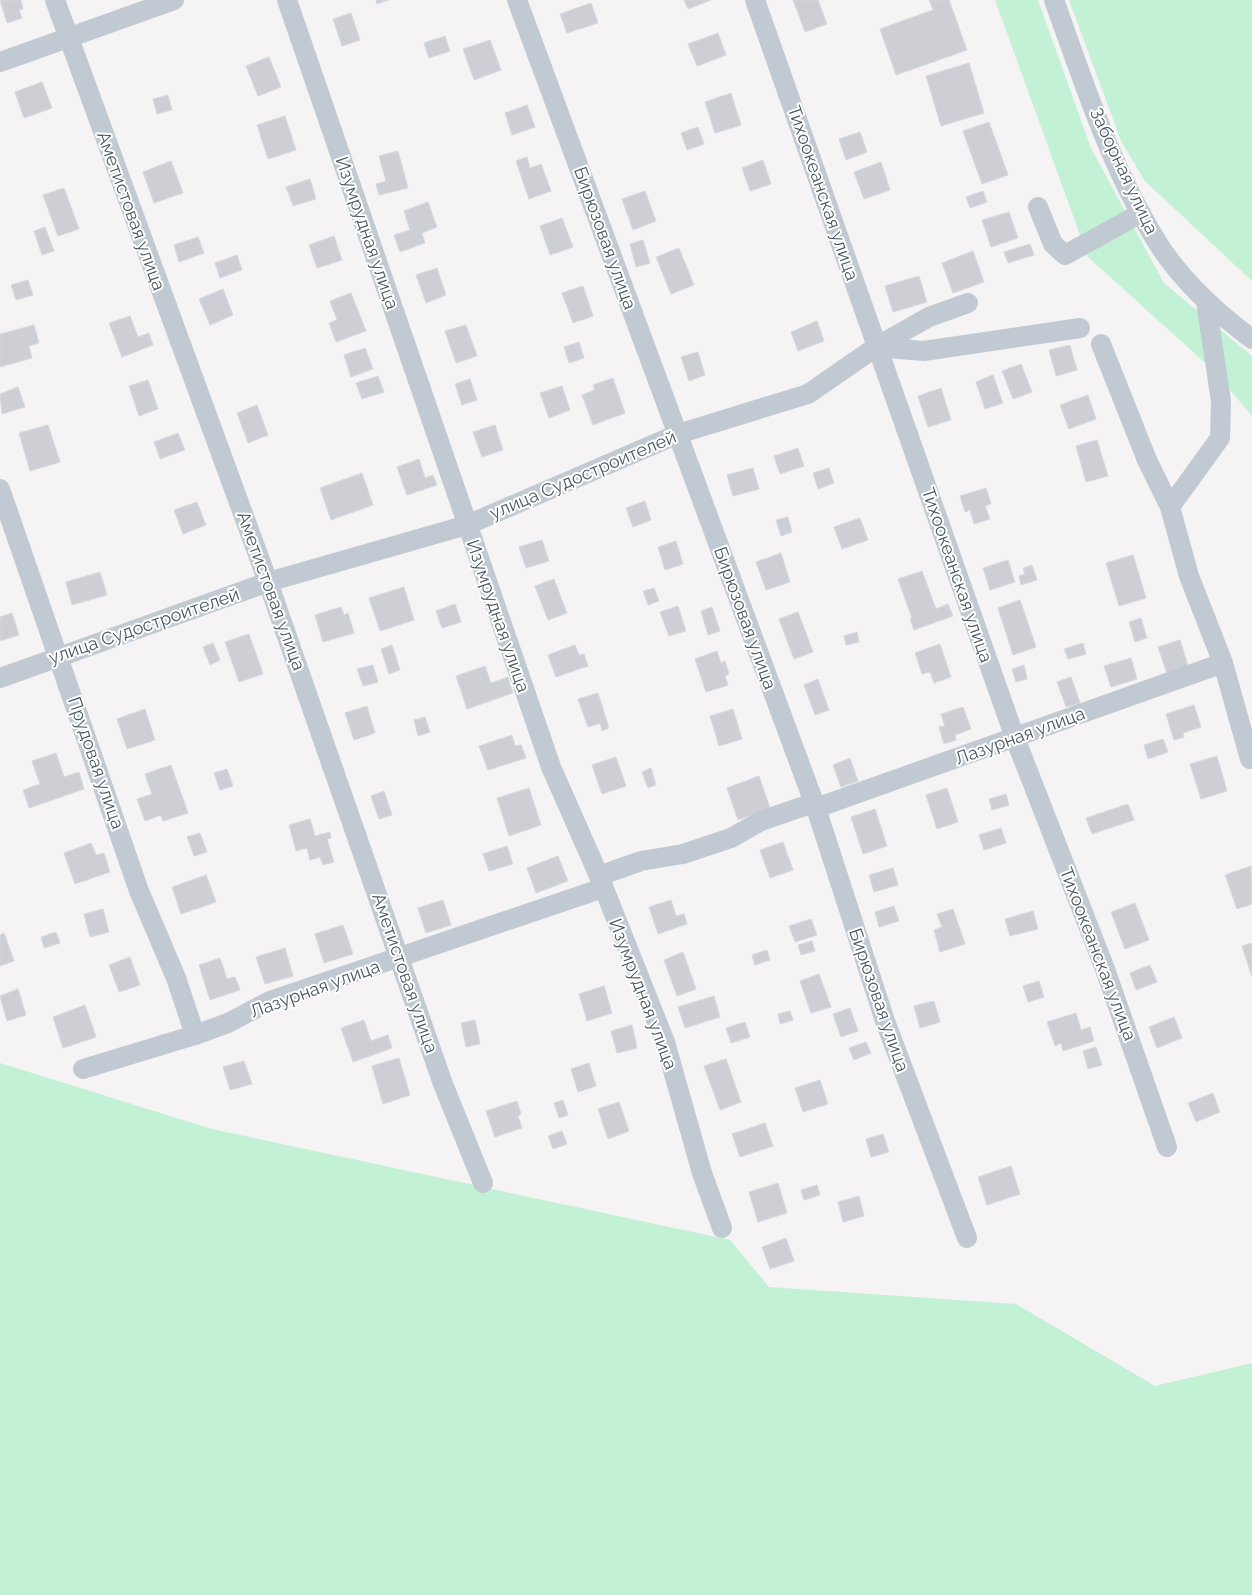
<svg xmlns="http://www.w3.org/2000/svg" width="1252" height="1595" viewBox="0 0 1252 1595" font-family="Raleway,sans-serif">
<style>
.green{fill:#c3f1d5}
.building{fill:#cdcfd5;stroke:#d7d9de}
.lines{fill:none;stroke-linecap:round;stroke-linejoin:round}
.minor{stroke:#c1cad2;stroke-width:20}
.labels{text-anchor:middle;stroke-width:4;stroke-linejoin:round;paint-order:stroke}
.street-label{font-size:18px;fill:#4a5661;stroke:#fff}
</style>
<rect width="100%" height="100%" fill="#f5f3f3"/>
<g class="green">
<path d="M 995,0 L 1038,0 L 1091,148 L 1164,283 L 1252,356 L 1252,416 L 1214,371 L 1088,257 Z"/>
<path d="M 1069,0 L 1252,0 L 1252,281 L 1145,181 L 1121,141 Z"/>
<path d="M 0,1063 L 212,1129 L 730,1240 L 769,1287 L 1016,1304 L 1155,1386 L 1252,1363 L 1252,1595 L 0,1595 Z"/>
</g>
<g class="building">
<path d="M 0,0 L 21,0 L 23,9 L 19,10 L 22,18 L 7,23 Z"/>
<path d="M 376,0 L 389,0 L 377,4 Z"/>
<path d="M 684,0 L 711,0 L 688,9 Z"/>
<path d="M 793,0 L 818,0 L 827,24 L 805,32 Z"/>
<path d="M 929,0 L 949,0 L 967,50 L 896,75 L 880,29 L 933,10 Z"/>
<path d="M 591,3 L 598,23 L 567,33 L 560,14 Z"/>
<path d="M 351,13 L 360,40 L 342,46 L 333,19 Z"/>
<path d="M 718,33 L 726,55 L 697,66 L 688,44 Z"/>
<path d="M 445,36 L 450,51 L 429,58 L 424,43 Z"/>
<path d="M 490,40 L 501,70 L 474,80 L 463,49 Z"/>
<path d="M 269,57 L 281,87 L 258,96 L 246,66 Z"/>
<path d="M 969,63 L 984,113 L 941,126 L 926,76 Z"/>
<path d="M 42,82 L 52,108 L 24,118 L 15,92 Z"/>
<path d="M 731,93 L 741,125 L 715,133 L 705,102 Z"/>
<path d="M 168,95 L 172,110 L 157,114 L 153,99 Z"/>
<path d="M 527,105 L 535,127 L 512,135 L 505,113 Z"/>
<path d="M 285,116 L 296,150 L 268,159 L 257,125 Z"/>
<path d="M 989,122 L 1008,175 L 982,184 L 963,131 Z"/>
<path d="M 698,127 L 704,144 L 687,150 L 681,133 Z"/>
<path d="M 860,132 L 867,152 L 846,160 L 839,139 Z"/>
<path d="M 398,151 L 408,188 L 379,195 L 376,184 L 386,181 L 379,156 Z"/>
<path d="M 527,157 L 530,168 L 541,164 L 551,191 L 529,199 L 516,161 Z"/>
<path d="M 763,160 L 771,184 L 750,191 L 742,168 Z"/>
<path d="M 171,161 L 183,193 L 154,203 L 143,172 Z"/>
<path d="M 881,162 L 890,190 L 864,199 L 854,172 Z"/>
<path d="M 310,179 L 316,199 L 293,206 L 286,187 Z"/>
<path d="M 64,188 L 79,229 L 58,236 L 43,195 Z"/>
<path d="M 645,191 L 656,221 L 633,230 L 622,199 Z"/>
<path d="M 983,191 L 987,202 L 970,208 L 966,197 Z"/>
<path d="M 428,202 L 437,227 L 422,233 L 425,243 L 400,252 L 394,235 L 410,230 L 404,211 Z"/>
<path d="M 1009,212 L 1018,238 L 991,247 L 982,220 Z"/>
<path d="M 562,218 L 573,247 L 550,255 L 540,226 Z"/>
<path d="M 45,227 L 54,251 L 42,255 L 34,231 Z"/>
<path d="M 334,236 L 342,260 L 317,268 L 309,245 Z"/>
<path d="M 198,237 L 204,253 L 179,262 L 174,245 Z"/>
<path d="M 643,240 L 650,263 L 636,267 L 630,244 Z"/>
<path d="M 1030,244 L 1034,255 L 1008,263 L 1004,252 Z"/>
<path d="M 679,248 L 694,285 L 671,294 L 656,257 Z"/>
<path d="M 973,251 L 984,282 L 953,293 L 942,263 Z"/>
<path d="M 237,255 L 242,270 L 220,278 L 215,263 Z"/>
<path d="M 437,268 L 446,295 L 426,303 L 416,275 Z"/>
<path d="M 919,276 L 927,302 L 893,312 L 885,286 Z"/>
<path d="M 28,280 L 33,295 L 16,300 L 11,285 Z"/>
<path d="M 583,286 L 593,316 L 573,323 L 562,293 Z"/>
<path d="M 223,289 L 233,315 L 210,325 L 199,299 Z"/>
<path d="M 351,293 L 366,331 L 336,342 L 329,323 L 337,320 L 330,301 Z"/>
<path d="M 130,316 L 138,337 L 149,333 L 153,345 L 122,357 L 109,323 Z"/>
<path d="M 817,321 L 824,341 L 798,351 L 791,332 Z"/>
<path d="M 34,325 L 39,343 L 29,346 L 32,358 L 0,367 L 0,334 Z"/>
<path d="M 466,325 L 477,356 L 456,363 L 445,331 Z"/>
<path d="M 579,342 L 584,358 L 569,363 L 564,347 Z"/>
<path d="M 1070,345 L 1077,370 L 1056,376 L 1049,350 Z"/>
<path d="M 365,348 L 373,369 L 351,377 L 344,355 Z"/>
<path d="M 698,352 L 705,375 L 689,381 L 681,357 Z"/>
<path d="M 1021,364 L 1032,392 L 1013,399 L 1002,371 Z"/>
<path d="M 993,375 L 1003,403 L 985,409 L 976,382 Z"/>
<path d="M 378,376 L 384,392 L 362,399 L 356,383 Z"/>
<path d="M 613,378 L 625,413 L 593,425 L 582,395 L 595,390 L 593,385 Z"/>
<path d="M 470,379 L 477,400 L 462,405 L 455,384 Z"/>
<path d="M 148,380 L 158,409 L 139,416 L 129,386 Z"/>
<path d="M 562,386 L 570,410 L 549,418 L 540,393 Z"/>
<path d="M 18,387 L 25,407 L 2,414 L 0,394 Z"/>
<path d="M 941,388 L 951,420 L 928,427 L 918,396 Z"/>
<path d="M 1088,395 L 1096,419 L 1069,429 L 1060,405 Z"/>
<path d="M 257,405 L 268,435 L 248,443 L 237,413 Z"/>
<path d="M 48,425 L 60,462 L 30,471 L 19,433 Z"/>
<path d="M 495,425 L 503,450 L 482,457 L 473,432 Z"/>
<path d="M 178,433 L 185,450 L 160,459 L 154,442 Z"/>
<path d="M 1097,440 L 1108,476 L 1086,482 L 1076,446 Z"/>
<path d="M 798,448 L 804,466 L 780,474 L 774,456 Z"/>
<path d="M 419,459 L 425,478 L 433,475 L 437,485 L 407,495 L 397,467 Z"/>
<path d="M 753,468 L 759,489 L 733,496 L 727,475 Z"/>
<path d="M 829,468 L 834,483 L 818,489 L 813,473 Z"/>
<path d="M 362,473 L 373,505 L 331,520 L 320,488 Z"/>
<path d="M 986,488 L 991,504 L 985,506 L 990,519 L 974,524 L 970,510 L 965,512 L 960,496 Z"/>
<path d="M 645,501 L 651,520 L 633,527 L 626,508 Z"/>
<path d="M 197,502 L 206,525 L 183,534 L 174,510 Z"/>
<path d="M 788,517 L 792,532 L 781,536 L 776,520 Z"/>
<path d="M 860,518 L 868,540 L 842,549 L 834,527 Z"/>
<path d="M 542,540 L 549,561 L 526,568 L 519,547 Z"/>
<path d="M 676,541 L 683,564 L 665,570 L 658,547 Z"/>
<path d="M 781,553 L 790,582 L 766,590 L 756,562 Z"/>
<path d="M 1133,555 L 1146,598 L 1119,606 L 1106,563 Z"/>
<path d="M 1008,560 L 1015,582 L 990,590 L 983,568 Z"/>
<path d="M 1032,565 L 1037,580 L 1021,585 L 1019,576 L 1025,574 L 1023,568 Z"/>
<path d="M 922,571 L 936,609 L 948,604 L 953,616 L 914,630 L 910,619 L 912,618 L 898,579 Z"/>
<path d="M 100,572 L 107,595 L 72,605 L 66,582 Z"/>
<path d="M 554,579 L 567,613 L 548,620 L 535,586 Z"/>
<path d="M 404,587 L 414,620 L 380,631 L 369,598 Z"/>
<path d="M 654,588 L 659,601 L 648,605 L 643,591 Z"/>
<path d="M 1020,600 L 1036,647 L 1013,655 L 998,608 Z"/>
<path d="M 455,604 L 461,622 L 442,628 L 436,611 Z"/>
<path d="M 678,606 L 686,631 L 669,636 L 660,612 Z"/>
<path d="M 341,607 L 344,615 L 348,613 L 354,633 L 323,642 L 315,615 Z"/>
<path d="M 712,607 L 720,631 L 708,635 L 701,611 Z"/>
<path d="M 798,612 L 813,652 L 794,659 L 779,619 Z"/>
<path d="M 12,613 L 19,635 L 0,641 L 0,617 Z"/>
<path d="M 1141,618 L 1147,638 L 1135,642 L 1129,622 Z"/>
<path d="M 857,632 L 859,642 L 846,645 L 844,636 Z"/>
<path d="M 249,634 L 263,674 L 239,682 L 225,642 Z"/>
<path d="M 1180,640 L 1189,669 L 1168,676 L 1158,647 Z"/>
<path d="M 213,643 L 220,660 L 210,665 L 203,647 Z"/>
<path d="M 1083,643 L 1086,654 L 1068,659 L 1064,649 Z"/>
<path d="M 940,644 L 951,677 L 934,683 L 930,672 L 922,674 L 915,653 Z"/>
<path d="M 392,645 L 400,670 L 389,674 L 381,649 Z"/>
<path d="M 575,645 L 579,655 L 584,654 L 588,666 L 556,677 L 548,655 Z"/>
<path d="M 717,651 L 721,663 L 725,661 L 729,674 L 725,676 L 728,685 L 706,692 L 695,659 Z"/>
<path d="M 1131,658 L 1137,679 L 1111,687 L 1104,666 Z"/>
<path d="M 373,665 L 378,682 L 363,686 L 357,669 Z"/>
<path d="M 1024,665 L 1027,679 L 1016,682 L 1012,669 Z"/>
<path d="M 485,666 L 491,683 L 508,677 L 513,693 L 467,709 L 456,676 Z"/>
<path d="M 1071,677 L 1080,703 L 1066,707 L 1057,682 Z"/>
<path d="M 818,679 L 829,710 L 815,715 L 804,685 Z"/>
<path d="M 598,693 L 609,728 L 602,731 L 600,723 L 588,727 L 578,699 Z"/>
<path d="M 1194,705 L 1201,727 L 1183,733 L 1184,737 L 1174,740 L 1166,714 Z"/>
<path d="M 367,706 L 375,733 L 354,740 L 345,713 Z"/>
<path d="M 963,707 L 971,729 L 955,735 L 956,740 L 944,744 L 939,727 L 945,726 L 941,714 Z"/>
<path d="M 145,709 L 155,740 L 127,749 L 117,719 Z"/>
<path d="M 733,709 L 742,739 L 719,746 L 710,716 Z"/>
<path d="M 425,717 L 430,732 L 418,736 L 414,720 Z"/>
<path d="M 512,735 L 515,746 L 521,745 L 526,758 L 488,770 L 479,746 Z"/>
<path d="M 1163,739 L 1168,752 L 1148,759 L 1144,745 Z"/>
<path d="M 56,753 L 64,777 L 79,772 L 84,789 L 29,808 L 23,790 L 40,784 L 32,761 Z"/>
<path d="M 1217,756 L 1227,791 L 1201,799 L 1190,764 Z"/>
<path d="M 616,757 L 626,786 L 602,794 L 592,765 Z"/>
<path d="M 850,758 L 858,781 L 841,787 L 833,765 Z"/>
<path d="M 171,765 L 188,813 L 163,821 L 161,815 L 145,821 L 137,799 L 152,794 L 145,774 Z"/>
<path d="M 651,768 L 656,785 L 648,788 L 642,772 Z"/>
<path d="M 227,769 L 233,786 L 220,790 L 214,773 Z"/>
<path d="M 759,776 L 770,808 L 738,820 L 727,788 Z"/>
<path d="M 529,788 L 541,825 L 509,836 L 497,798 Z"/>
<path d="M 947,788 L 958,822 L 937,829 L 926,795 Z"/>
<path d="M 384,791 L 392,815 L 379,819 L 371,796 Z"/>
<path d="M 1006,794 L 1009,805 L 992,810 L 989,799 Z"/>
<path d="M 1128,804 L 1134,820 L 1092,834 L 1086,818 Z"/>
<path d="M 875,809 L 887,846 L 863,854 L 851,817 Z"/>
<path d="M 310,819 L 315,836 L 330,832 L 331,838 L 327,839 L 334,862 L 323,865 L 320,857 L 310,860 L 307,848 L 296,851 L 289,825 Z"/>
<path d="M 1001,828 L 1006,843 L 984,850 L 979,835 Z"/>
<path d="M 200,833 L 207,852 L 194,856 L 187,837 Z"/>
<path d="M 783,842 L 793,870 L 770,878 L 760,850 Z"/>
<path d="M 91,843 L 96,855 L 104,853 L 110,872 L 75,884 L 64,853 Z"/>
<path d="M 507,846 L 513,864 L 489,871 L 483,854 Z"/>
<path d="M 558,856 L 568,881 L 536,893 L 527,868 Z"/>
<path d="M 1251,866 L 1252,904 L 1237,909 L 1225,875 Z"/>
<path d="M 893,868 L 898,885 L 874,892 L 869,875 Z"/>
<path d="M 206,875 L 216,902 L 181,914 L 172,887 Z"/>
<path d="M 443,900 L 451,925 L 426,933 L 418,908 Z"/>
<path d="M 671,900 L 676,916 L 684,914 L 687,924 L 658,934 L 649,907 Z"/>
<path d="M 1135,903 L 1149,940 L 1125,949 L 1111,912 Z"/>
<path d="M 894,906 L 899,921 L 879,927 L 875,912 Z"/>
<path d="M 103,909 L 109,932 L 90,937 L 84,914 Z"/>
<path d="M 953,909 L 965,944 L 940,952 L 934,930 L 942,927 L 937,914 Z"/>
<path d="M 1033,911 L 1038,929 L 1010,936 L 1005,919 Z"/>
<path d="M 811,919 L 817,935 L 795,942 L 789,926 Z"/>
<path d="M 343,925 L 353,954 L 324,963 L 315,934 Z"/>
<path d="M 56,932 L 60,943 L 44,948 L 41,937 Z"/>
<path d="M 4,933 L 14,961 L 0,966 L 0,935 Z"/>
<path d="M 812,941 L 815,951 L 801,955 L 798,945 Z"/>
<path d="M 1252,943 L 1252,977 L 1242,946 Z"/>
<path d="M 285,948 L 293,976 L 265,984 L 256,957 Z"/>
<path d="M 767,950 L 770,960 L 755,965 L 752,955 Z"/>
<path d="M 683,952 L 696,989 L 677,996 L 664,960 Z"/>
<path d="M 130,957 L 140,985 L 119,992 L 109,965 Z"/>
<path d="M 220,958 L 227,979 L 235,977 L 240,990 L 210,1000 L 199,965 Z"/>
<path d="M 1150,965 L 1157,982 L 1136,990 L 1130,973 Z"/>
<path d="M 819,974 L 831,1007 L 811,1013 L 800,981 Z"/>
<path d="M 1039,981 L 1044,997 L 1028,1002 L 1023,986 Z"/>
<path d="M 604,986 L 612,1013 L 587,1021 L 579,994 Z"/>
<path d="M 18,989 L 26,1015 L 7,1021 L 0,996 Z"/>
<path d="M 714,996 L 720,1017 L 685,1028 L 678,1007 Z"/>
<path d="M 934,1001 L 940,1022 L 920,1028 L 914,1006 Z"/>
<path d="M 85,1005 L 96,1037 L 63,1048 L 53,1017 Z"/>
<path d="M 850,1008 L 858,1031 L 841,1037 L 833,1014 Z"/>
<path d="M 790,1011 L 793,1020 L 780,1024 L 778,1014 Z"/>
<path d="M 1076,1013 L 1081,1030 L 1090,1027 L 1094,1041 L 1063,1051 L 1061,1043 L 1055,1046 L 1047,1022 Z"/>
<path d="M 1174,1017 L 1182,1038 L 1157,1048 L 1149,1027 Z"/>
<path d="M 364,1020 L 371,1041 L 388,1035 L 392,1048 L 353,1062 L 341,1028 Z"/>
<path d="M 475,1020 L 480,1044 L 466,1047 L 461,1023 Z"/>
<path d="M 745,1022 L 750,1037 L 731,1043 L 726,1028 Z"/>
<path d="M 632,1025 L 637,1048 L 617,1053 L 611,1031 Z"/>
<path d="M 866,1042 L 871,1053 L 854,1060 L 849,1048 Z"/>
<path d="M 1096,1047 L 1102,1065 L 1088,1069 L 1083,1051 Z"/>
<path d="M 399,1058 L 410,1095 L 383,1104 L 372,1066 Z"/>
<path d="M 726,1059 L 741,1102 L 720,1110 L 704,1066 Z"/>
<path d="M 244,1061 L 252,1084 L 230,1090 L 223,1067 Z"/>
<path d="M 589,1063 L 596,1086 L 578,1092 L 571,1069 Z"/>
<path d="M 820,1080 L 828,1104 L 803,1112 L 795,1088 Z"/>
<path d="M 1213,1093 L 1220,1112 L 1196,1122 L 1188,1103 Z"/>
<path d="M 563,1100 L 568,1115 L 559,1118 L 554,1103 Z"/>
<path d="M 517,1101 L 521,1114 L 518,1116 L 522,1128 L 495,1137 L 486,1111 Z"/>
<path d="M 619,1102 L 629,1131 L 608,1139 L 598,1109 Z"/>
<path d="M 765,1123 L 773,1146 L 740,1157 L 732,1134 Z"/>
<path d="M 562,1131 L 567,1144 L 553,1149 L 548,1136 Z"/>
<path d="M 883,1134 L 889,1152 L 871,1157 L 866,1139 Z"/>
<path d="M 1011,1166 L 1020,1194 L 987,1205 L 978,1177 Z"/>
<path d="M 778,1183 L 787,1213 L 758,1222 L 749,1192 Z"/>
<path d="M 817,1185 L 820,1195 L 804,1200 L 801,1190 Z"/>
<path d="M 859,1196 L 864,1216 L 843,1222 L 838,1202 Z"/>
<path d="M 786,1238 L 794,1261 L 770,1269 L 762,1247 Z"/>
</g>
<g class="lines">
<g class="minor">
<path d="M 55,0 L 268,582 L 443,1084 L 483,1183"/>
<path d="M 287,0 L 551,767 L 599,876 L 665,1042 L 702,1173 L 722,1228"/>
<path d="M 517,0 L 816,808 L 885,1021 L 967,1238"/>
<path d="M 755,0 L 1015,738 L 1105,969 L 1167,1147"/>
<path d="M 1054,0 C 1084,83 1111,169 1159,245 C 1183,282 1217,313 1252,339"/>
<path d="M 0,62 L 174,0"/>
<path d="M 1038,207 L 1053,244 L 1065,255 L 1141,213"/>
<path d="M 1101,344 L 1147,460 L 1170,507 L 1189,576 L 1223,663 L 1250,759"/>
<path d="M 876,347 L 924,351 L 1080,328"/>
<path d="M 0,489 L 139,891 L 176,978 L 195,1035"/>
<path d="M 1170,507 L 1220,438 L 1221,401 L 1206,302"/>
<path d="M 0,678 L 268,582 L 467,525 L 678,434 L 808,394 L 876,347 L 929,317 L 968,303"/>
<path d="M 816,808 L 1223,663"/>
<path d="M 599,876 L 641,861 L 683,854 L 731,838 L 761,821 L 813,803"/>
<path d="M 83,1069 L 195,1035 L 228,1023 L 270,1001 L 603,888"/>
</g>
</g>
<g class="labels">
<g class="street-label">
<text transform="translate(1124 171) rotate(65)" y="6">Заборная улица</text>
<text transform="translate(823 193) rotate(71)" y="6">Тихоокеанская улица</text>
<text transform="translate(131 211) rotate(70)" y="6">Аметистовая улица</text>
<text transform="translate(367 233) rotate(71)" y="6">Изумрудная улица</text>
<text transform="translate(605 238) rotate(70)" y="6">Бирюзовая улица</text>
<text transform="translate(583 475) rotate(-23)" y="6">улица Судостроителей</text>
<text transform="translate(957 575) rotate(71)" y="6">Тихоокеанская улица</text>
<text transform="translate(271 591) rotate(70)" y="6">Аметистовая улица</text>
<text transform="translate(498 616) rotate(71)" y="6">Изумрудная улица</text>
<text transform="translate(745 618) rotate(70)" y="6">Бирюзовая улица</text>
<text transform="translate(144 626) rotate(-19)" y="6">улица Судостроителей</text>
<text transform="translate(1020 736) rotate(-20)" y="6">Лазурная улица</text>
<text transform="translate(96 763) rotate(71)" y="6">Прудовая улица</text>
<text transform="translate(1098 954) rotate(69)" y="6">Тихоокеанская улица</text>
<text transform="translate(405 973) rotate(71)" y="6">Аметистовая улица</text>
<text transform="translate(315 989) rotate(-20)" y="6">Лазурная улица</text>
<text transform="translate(643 994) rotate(69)" y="6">Изумрудная улица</text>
<text transform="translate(879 1000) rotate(71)" y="6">Бирюзовая улица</text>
</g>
</g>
</svg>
